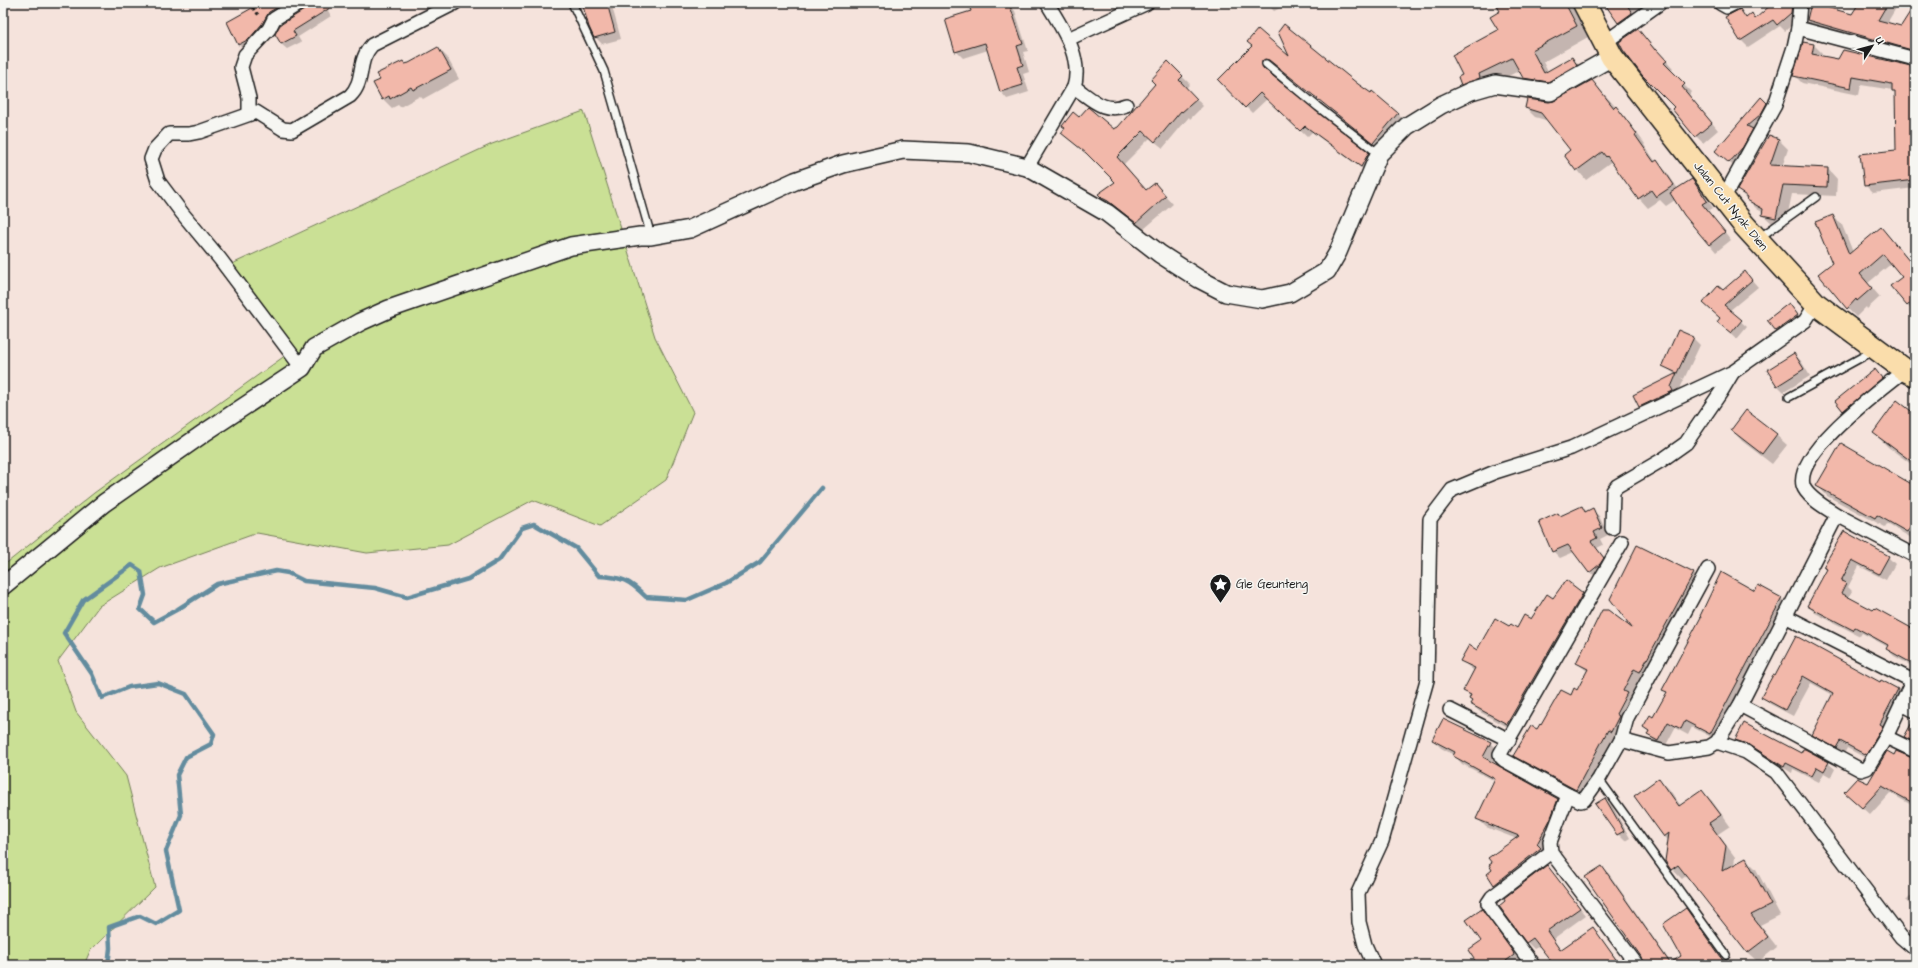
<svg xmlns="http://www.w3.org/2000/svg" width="1918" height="968" viewBox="0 0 1918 968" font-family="'Architects Daughter',sans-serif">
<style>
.green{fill:#cae095;stroke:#737e58}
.shadow{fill:#0003}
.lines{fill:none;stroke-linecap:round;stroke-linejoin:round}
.stream{stroke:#638c9e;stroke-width:4.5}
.building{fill:#f2b8aa;stroke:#1c1c1c}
.service-casing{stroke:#1c1c1c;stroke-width:10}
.minor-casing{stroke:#1c1c1c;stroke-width:16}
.tertiary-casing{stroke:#1c1c1c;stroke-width:20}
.trunk-casing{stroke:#1c1c1c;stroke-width:25}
.path{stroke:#1c1c1c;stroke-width:2.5;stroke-dasharray:3 3;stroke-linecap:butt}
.service{stroke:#f6f6f2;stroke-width:7}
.minor{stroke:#f6f6f2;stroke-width:13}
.tertiary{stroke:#f6f6f2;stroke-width:17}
.trunk{stroke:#faddab;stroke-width:22}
.labels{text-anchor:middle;stroke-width:3;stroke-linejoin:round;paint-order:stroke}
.street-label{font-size:12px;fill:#1c1c1c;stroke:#f6f6f2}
.poi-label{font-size:12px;fill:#1c1c1c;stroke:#f6f6f2;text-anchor:start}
</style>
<rect width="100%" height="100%" fill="#f5e3dc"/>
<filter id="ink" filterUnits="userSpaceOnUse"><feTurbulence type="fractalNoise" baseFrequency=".025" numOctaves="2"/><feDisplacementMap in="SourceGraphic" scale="8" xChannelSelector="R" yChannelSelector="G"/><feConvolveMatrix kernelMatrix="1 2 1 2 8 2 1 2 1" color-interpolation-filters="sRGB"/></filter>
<g filter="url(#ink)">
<path class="green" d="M 584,111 L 655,337 L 693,412 L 666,480 L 600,526 L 533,500 L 448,545 L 367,553 L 257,533 L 160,568 L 99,606 L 58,661 L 76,712 L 126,776 L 155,887 L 90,951 L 84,965 L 3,965 L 3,566 L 94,493 L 286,355 L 219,270 L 492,144 Z"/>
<g class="shadow">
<path d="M 263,3 L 301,3 L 244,50 L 239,44 Z"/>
<path d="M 308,3 L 324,3 L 331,16 L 298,37 L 301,42 L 287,49 L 281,44 L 308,8 Z"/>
<path d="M 583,3 L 611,3 L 621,39 L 602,44 L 595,37 Z"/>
<path d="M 970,3 L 1014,3 L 1011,6 L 1015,11 L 1028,51 L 1023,52 L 1029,72 L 1023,74 L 1029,92 L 1007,99 L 1001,92 L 988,50 L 963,58 L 956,51 L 972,12 Z"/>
<path d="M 1074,3 L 1094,3 L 1082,10 Z"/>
<path d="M 1115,3 L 1135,3 L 1126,15 Z"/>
<path d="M 1266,3 L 1291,3 L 1274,11 Z"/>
<path d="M 1496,3 L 1570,3 L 1588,37 L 1543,62 L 1548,72 L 1572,58 L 1583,69 L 1535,89 L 1524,77 L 1520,70 L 1473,95 L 1461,84 L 1463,76 L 1499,30 L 1502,11 Z"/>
<path d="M 1612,3 L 1640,3 L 1642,6 L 1633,12 L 1638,20 L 1626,29 L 1607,6 Z"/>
<path d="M 1774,3 L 1791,3 L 1798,11 L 1798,20 L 1785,31 L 1780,26 L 1748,47 L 1741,40 L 1727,18 L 1740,10 L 1747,18 L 1752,15 L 1756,19 Z"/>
<path d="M 1812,3 L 1834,3 L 1830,9 L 1852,15 L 1860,3 L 1899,3 L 1887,23 L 1901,27 L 1915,6 L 1915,55 L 1814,29 L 1808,22 Z"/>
<path d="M 1638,30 L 1673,68 L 1670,71 L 1691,92 L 1689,95 L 1718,130 L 1703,143 L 1696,136 L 1676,107 Z"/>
<path d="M 1804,43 L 1814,45 L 1822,53 L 1821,57 L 1915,67 L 1915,188 L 1873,193 L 1865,185 L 1897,151 L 1896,94 L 1893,90 L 1861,85 L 1859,95 L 1802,83 L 1794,75 Z"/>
<path d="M 1253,47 L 1292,60 L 1371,95 L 1372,92 L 1404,120 L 1380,149 L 1277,66 L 1272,65 L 1268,68 L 1269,74 L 1375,160 L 1368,173 L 1312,132 L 1307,137 L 1267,99 L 1252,113 L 1219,80 Z"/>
<path d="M 438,48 L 447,57 L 459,79 L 423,99 L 420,96 L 400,107 L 398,105 L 392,108 L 383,99 L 406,65 Z"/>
<path d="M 1168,63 L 1190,84 L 1186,88 L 1203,106 L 1190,119 L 1189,117 L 1163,148 L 1150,138 L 1124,164 L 1147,191 L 1162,192 L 1173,204 L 1144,229 L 1117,208 L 1110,206 L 1103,198 L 1116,182 L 1094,160 L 1062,133 L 1079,118 L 1114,130 L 1119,128 L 1156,84 Z"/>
<path d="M 1592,81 L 1625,117 L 1645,144 L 1644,145 L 1656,162 L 1666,171 L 1678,189 L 1692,181 L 1699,187 L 1713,208 L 1708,211 L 1731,240 L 1716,252 L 1685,215 L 1675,200 L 1666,206 L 1660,200 L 1648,208 L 1639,198 L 1612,161 L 1586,180 L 1565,155 L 1572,150 L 1549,121 L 1535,117 L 1526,108 L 1555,102 Z"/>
<path d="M 1761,98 L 1768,105 L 1737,169 L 1724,158 Z"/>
<path d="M 1769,136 L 1779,140 L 1788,149 L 1782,167 L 1828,169 L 1837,179 L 1836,196 L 1792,194 L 1785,227 L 1773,224 L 1763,215 L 1764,213 L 1757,209 L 1738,190 Z"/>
<path d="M 1833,216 L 1842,225 L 1853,252 L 1881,229 L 1915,267 L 1915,313 L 1907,305 L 1903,277 L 1892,263 L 1868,283 L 1880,297 L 1867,309 L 1866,307 L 1856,317 L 1847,308 L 1833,263 Z"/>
<path d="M 1751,279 L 1758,287 L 1729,311 L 1747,327 L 1737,339 L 1718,322 L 1721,319 L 1723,291 Z"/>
<path d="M 1789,304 L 1804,322 L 1784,338 L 1769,321 Z"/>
<path d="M 1693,338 L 1700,345 L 1684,379 L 1680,377 L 1684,380 L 1677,395 L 1647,413 L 1640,407 L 1634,395 L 1676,375 L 1663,365 Z"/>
<path d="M 1794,354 L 1801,361 L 1810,376 L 1784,392 L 1777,385 Z"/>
<path d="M 1875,370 L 1888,385 L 1851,417 L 1844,410 Z"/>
<path d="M 1915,415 L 1915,467 L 1888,447 L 1874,433 Z"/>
<path d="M 1732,430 L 1776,435 L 1787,445 L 1772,464 L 1742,441 Z"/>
<path d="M 1818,486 L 1915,487 L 1915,540 L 1887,524 L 1885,527 L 1827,496 Z"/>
<path d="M 1582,507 L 1587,512 L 1592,510 L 1599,516 L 1608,535 L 1600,539 L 1603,545 L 1597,548 L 1610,565 L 1597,579 L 1574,552 L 1560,558 L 1553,551 L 1558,514 L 1561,516 Z"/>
<path d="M 1844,532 L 1888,557 L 1895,564 L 1886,580 L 1859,566 L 1848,587 L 1852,591 L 1848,598 L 1915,631 L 1915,668 L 1894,656 L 1887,649 L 1888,647 L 1862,633 L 1860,636 L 1815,613 L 1808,606 L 1827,570 L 1825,567 Z"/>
<path d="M 1693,573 L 1700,580 L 1647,678 L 1641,675 L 1630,697 L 1633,700 L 1618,738 L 1615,736 L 1583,796 L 1521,763 L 1514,756 L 1577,691 L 1587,671 L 1577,663 L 1635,631 Z"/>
<path d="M 1566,582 L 1591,602 L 1515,731 L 1480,712 L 1471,704 L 1471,697 L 1464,690 L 1474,671 L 1462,661 L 1510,628 L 1518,629 L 1531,620 L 1553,599 Z"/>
<path d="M 1755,592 L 1781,599 L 1788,606 L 1717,740 L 1692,727 L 1688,735 L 1675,728 L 1665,747 L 1655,742 L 1648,735 L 1649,732 L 1644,727 L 1654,719 L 1667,693 L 1664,690 Z"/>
<path d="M 1797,637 L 1880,684 L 1881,681 L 1898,690 L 1905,698 L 1873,762 L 1847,748 L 1844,754 L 1821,742 L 1814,735 L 1833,695 L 1811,683 L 1793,716 L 1770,704 L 1763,696 L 1775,677 Z"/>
<path d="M 1915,725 L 1915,745 L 1905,737 Z"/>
<path d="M 1433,740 L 1490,743 L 1498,751 L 1492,763 L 1557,799 L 1566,808 L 1545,853 L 1503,893 L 1488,874 L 1493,870 L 1517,839 L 1486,827 L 1478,819 L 1495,781 L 1462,764 L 1454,755 L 1441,748 Z"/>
<path d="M 1736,740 L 1828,763 L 1835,769 L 1831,777 L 1824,773 L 1819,782 L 1793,769 L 1792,773 L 1758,752 L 1743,746 Z"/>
<path d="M 1895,756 L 1915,760 L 1915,807 L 1890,793 L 1870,815 L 1853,799 Z"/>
<path d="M 1659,779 L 1669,789 L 1681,806 L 1702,791 L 1712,801 L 1730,826 L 1718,834 L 1735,857 L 1734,866 L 1746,859 L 1756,869 L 1780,915 L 1760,925 L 1777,947 L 1758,962 L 1748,953 L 1687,875 L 1682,879 L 1672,869 L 1669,841 L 1664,836 Z"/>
<path d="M 1605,799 L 1612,806 L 1630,838 L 1625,841 L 1618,834 Z"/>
<path d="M 1547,866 L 1586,915 L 1553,939 L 1561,950 L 1592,928 L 1621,965 L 1554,965 L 1540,946 L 1534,949 L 1527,942 L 1500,906 Z"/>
<path d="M 1602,867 L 1609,874 L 1671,963 L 1682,956 L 1686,909 L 1693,916 L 1728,965 L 1650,965 Z"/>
<path d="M 1915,892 L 1915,909 L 1906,901 Z"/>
<path d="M 1482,910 L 1489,917 L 1520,961 L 1519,965 L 1479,965 L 1482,942 Z"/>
</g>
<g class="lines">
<path class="stream" d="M 108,965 L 110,948 L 109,927 L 140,916 L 156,924 L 179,910 L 166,851 L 181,815 L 177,775 L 186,757 L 211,744 L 214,734 L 186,694 L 158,683 L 129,687 L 102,698 L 92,674 L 64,633 L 83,600 L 132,565 L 141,571 L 145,595 L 140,609 L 154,622 L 178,609 L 217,584 L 276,571 L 288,573 L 304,581 L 375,588 L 407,597 L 468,579 L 499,560 L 522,528 L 534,524 L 576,548 L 599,576 C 622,577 629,580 646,597 L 687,600 L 726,583 L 760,562 L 822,488"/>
</g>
<g class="building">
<path d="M 261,3 L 285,3 L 269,12 L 262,24 L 249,39 L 238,45 L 227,22 Z"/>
<path d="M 308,3 L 338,3 L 293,31 L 296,36 L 281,44 L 275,34 L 280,25 L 304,10 Z"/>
<path d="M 582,3 L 607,3 L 615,32 L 594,38 L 589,27 Z"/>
<path d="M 968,3 L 1009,3 L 1023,44 L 1017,46 L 1023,65 L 1017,67 L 1023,85 L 1000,92 L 985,43 L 955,52 L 945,19 L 971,11 Z"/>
<path d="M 1495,3 L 1565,3 L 1577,26 L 1532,50 L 1544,73 L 1572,57 L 1577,65 L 1548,82 L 1523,78 L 1512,58 L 1479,74 L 1480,78 L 1461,85 L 1458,77 L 1462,75 L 1452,55 L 1498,30 L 1490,17 L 1500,11 Z"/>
<path d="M 1604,3 L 1626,3 L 1632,13 L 1618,23 Z"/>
<path d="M 1773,3 L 1792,3 L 1791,13 L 1777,25 L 1773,20 L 1740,41 L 1725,17 L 1740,9 L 1746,18 L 1752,13 L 1755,19 Z"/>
<path d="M 1811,3 L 1852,14 L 1859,3 L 1888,3 L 1878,20 L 1901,26 L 1915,4 L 1915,51 L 1807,20 Z"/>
<path d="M 1284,24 L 1358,84 L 1371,93 L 1372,91 L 1398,113 L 1373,143 L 1269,60 L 1265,59 L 1262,61 L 1263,68 L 1369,152 L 1361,167 L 1305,126 L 1300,131 L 1260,93 L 1245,108 L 1218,80 L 1252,46 L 1247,42 L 1258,29 L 1289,56 L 1278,32 Z"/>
<path d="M 1638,29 L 1655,50 L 1656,49 L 1667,61 L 1664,63 L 1685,84 L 1682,87 L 1712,123 L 1695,137 L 1672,109 L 1674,107 L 1642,75 L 1623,50 L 1619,42 Z"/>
<path d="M 1803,42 L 1814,44 L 1812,54 L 1838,59 L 1843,50 L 1915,67 L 1915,180 L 1864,186 L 1860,154 L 1896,150 L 1895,91 L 1892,91 L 1892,84 L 1853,77 L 1851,88 L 1793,76 Z"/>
<path d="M 438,47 L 451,70 L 413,90 L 411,87 L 390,99 L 389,96 L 382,100 L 373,83 L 380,80 L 376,74 L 403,61 L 405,64 L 409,63 Z"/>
<path d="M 1168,61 L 1183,76 L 1179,80 L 1197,99 L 1182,112 L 1181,111 L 1155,142 L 1143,131 L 1117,157 L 1146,190 L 1155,183 L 1166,196 L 1136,223 L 1108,201 L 1102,198 L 1098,194 L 1115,182 L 1086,153 L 1061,133 L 1065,128 L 1062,126 L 1073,112 L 1079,117 L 1088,107 L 1114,129 L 1118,127 L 1155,84 L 1151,80 Z"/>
<path d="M 1592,80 L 1614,108 L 1616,106 L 1637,134 L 1635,135 L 1654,162 L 1657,160 L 1674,185 L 1656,197 L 1651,190 L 1638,199 L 1607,156 L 1606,157 L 1602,152 L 1576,171 L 1564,155 L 1570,150 L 1541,113 L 1525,108 L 1527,99 L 1549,102 L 1554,101 Z"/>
<path d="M 1761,97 L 1767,103 L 1761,114 L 1747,126 L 1753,129 L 1743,147 L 1729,163 L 1715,151 Z"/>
<path d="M 1769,135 L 1779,139 L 1770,165 L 1828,168 L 1827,187 L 1783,185 L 1776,218 L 1762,215 L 1763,209 L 1747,200 L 1748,197 L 1737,190 Z"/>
<path d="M 1692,179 L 1707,201 L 1702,204 L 1725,232 L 1709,245 L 1684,215 L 1670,193 Z"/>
<path d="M 1833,215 L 1849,254 L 1881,227 L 1915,268 L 1915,299 L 1907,306 L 1890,286 L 1902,277 L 1883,254 L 1860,274 L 1872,288 L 1857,301 L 1856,299 L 1847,309 L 1818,274 L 1832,263 L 1815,222 Z"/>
<path d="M 1745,271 L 1752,280 L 1724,305 L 1742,320 L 1731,333 L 1717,322 L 1720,318 L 1703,303 L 1718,286 L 1723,290 Z"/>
<path d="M 1789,303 L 1798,315 L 1776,331 L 1767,320 Z"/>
<path d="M 1678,330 L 1694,337 L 1677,373 L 1662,366 Z"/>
<path d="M 1794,353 L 1804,369 L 1777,386 L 1767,370 Z"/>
<path d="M 1875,369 L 1882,378 L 1843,411 L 1835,401 Z"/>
<path d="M 1677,373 L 1671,387 L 1673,391 L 1639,407 L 1633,395 Z"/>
<path d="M 1897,400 L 1915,414 L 1915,464 L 1873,433 Z"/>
<path d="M 1746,410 L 1777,434 L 1762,454 L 1731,430 Z"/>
<path d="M 1841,443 L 1915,486 L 1915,518 L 1907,532 L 1877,515 L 1875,518 L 1816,486 Z"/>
<path d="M 1582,506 L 1585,512 L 1593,508 L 1602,528 L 1594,532 L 1597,538 L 1591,541 L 1604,558 L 1600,564 L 1589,573 L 1568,545 L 1552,552 L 1539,522 L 1558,513 L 1560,516 Z"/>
<path d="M 1844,531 L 1889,556 L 1879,574 L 1852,560 L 1841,581 L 1846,583 L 1841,593 L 1873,610 L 1875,608 L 1915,630 L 1915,665 L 1886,649 L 1888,645 L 1855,627 L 1853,630 L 1807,606 L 1827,569 L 1823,567 Z"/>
<path d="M 1637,545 L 1694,573 L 1640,672 L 1634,669 L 1623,691 L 1627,693 L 1616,714 L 1619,716 L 1611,732 L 1608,730 L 1576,790 L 1513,756 L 1531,726 L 1537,729 L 1540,724 L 1541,725 L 1561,690 L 1571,695 L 1574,688 L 1577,690 L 1588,669 L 1576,663 L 1602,610 L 1608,610 L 1632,628 L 1610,599 Z"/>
<path d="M 1721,572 L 1755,591 L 1758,585 L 1782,598 L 1710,734 L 1685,721 L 1681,729 L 1668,722 L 1658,741 L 1647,735 L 1649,731 L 1643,727 L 1650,715 L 1653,717 L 1667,692 L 1662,690 L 1701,617 L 1700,616 Z"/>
<path d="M 1566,580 L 1583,593 L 1507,724 L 1470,704 L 1472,701 L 1469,699 L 1471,695 L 1463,691 L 1475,668 L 1460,661 L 1469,645 L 1477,650 L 1495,618 L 1509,626 L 1511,624 L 1517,628 L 1524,615 L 1531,619 L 1547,594 L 1553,598 Z"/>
<path d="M 1796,636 L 1880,682 L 1881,680 L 1898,689 L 1880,724 L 1883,726 L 1879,733 L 1866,755 L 1840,741 L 1836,748 L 1812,735 L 1833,693 L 1803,676 L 1785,710 L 1761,697 L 1773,675 L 1775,676 Z"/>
<path d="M 1443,719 L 1491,742 L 1483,757 L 1558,799 L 1550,820 L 1537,844 L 1541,848 L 1494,885 L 1487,874 L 1492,870 L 1489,865 L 1492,863 L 1488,858 L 1519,836 L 1476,819 L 1495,779 L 1453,756 L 1455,752 L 1432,740 Z"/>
<path d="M 1914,719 L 1915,719 L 1915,742 L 1904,737 Z"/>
<path d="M 1744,723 L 1801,753 L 1803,749 L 1805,749 L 1829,762 L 1824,771 L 1817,767 L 1812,776 L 1786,763 L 1784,767 L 1750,745 L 1735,740 Z"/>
<path d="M 1887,751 L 1894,755 L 1896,751 L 1915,759 L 1915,804 L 1882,786 L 1862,808 L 1844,792 L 1857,778 L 1868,783 Z"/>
<path d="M 1659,778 L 1679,806 L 1702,790 L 1721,815 L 1709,823 L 1726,846 L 1722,871 L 1746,858 L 1771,905 L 1751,915 L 1768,937 L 1747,953 L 1678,865 L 1671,870 L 1665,861 L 1669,833 L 1664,837 L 1634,796 Z"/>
<path d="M 1605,798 L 1624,831 L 1617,835 L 1595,804 Z"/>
<path d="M 1547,865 L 1580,908 L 1547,931 L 1560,950 L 1593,927 L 1620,965 L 1554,965 L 1533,938 L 1526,943 L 1499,906 L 1505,901 L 1504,898 Z"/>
<path d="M 1602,866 L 1670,963 L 1681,956 L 1663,924 L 1686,908 L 1726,965 L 1647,965 L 1585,877 Z"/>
<path d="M 1482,909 L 1513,952 L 1514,955 L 1506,961 L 1509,965 L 1478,965 L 1468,950 L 1481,941 L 1466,920 Z"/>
</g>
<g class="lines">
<defs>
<g id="service">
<path d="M 572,3 L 604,71 L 651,236"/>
<path d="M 1266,64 L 1318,107 L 1379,154"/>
<path d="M 1759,238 L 1816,197"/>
<path d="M 1789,397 L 1873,351"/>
<path d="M 1599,779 L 1726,955"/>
</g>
<g id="minor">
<path d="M 1720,3 L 1727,7 L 1735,3"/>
<path d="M 1798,28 L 1915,59"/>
<path d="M 1068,39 L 1147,3"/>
<path d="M 1604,43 L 1660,3"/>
<path d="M 1074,87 C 1092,99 1104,114 1126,105"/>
<path d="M 249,114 L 249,98 L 241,67 L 245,55 L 269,29 L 274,19 L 300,3"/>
<path d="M 1027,167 L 1074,87 C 1083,57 1062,28 1047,3"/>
<path d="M 1724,197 L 1775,105 L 1794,47 L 1798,28 L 1800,3"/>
<path d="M 302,368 L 220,259 L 182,213 L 158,181 L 151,159 L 155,149 L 169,134 L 189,134 L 199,132 L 256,112 L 283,129 L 292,130 L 350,96 C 366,80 356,62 372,45 L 455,3"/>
<path d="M 1837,515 L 1915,556"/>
<path d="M 1612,528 L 1613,491 L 1617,486 L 1662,460 L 1686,443 L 1721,392 L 1733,372"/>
<path d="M 1622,542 L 1500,754 L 1501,757 L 1504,760 L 1568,795 L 1550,842 L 1551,852 L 1637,965"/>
<path d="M 1902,704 L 1915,711"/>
<path d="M 1740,705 L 1861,770 L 1867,768 L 1886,737 L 1911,684 L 1909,679 L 1785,616"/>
<path d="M 1450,710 L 1509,740"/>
<path d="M 1886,737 L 1915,751"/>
<path d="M 1621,740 L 1669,753 L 1709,747 L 1717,742 L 1740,705 L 1837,515 C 1828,509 1806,497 1803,485 C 1795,452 1882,389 1905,370"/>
<path d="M 1717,742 L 1746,752 L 1776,772 L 1901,937 L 1915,949"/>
<path d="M 1568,795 L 1581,801 L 1584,800 L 1599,779 L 1621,740 L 1627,718 L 1708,569"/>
<path d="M 1374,965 L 1365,945 L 1359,922 L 1358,893 L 1382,841 L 1427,680 L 1430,519 L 1452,490 L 1495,472 L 1571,448 L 1733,372 L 1805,321 L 1816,304"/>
<path d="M 1533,965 L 1491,909 L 1488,903 L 1492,897 L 1551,852"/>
</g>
<path id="tertiary" d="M 3,586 L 104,503 L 204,433 L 302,368 L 314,348 L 360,322 L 389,309 L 571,246 L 640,236 L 651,236 L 690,229 L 795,181 L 843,164 L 903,150 L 969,153 L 1027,167 L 1107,213 L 1160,254 L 1199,279 L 1226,293 L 1262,299 L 1290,293 L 1327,271 L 1338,252 L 1379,154 L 1407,126 L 1441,105 L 1471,91 L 1495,84 L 1550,92 L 1612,57"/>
<path id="trunk" d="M 1584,3 L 1612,57 L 1744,225 L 1816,304 L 1905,370 L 1915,375"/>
</defs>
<use href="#service" class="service-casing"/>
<use href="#minor" class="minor-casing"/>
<use href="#tertiary" class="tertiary-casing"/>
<use href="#trunk" class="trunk-casing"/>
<path class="path" d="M 249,3 L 260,17"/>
<use href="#service" class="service"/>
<use href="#minor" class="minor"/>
<use href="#tertiary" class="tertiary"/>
<use href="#trunk" class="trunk"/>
</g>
</g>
<defs>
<symbol id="sight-pin" viewBox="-11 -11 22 30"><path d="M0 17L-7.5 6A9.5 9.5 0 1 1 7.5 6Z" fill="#1c1c1c" stroke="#f6f6f2"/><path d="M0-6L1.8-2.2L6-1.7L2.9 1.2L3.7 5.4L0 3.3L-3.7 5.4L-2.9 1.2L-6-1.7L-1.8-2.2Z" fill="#fff"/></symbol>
</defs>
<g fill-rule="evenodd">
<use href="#sight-pin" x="1208" y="572" width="25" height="34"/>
</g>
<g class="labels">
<g class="street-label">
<text transform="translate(1731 206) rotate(51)" y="4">Jalan Cut Nyak Dien</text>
</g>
<g class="poi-label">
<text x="1236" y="588">Gle Geunteng</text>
</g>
</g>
<rect width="1918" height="968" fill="none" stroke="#f6f6f2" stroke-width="16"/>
<rect x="8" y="8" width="1902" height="952" fill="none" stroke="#1c1c1c" stroke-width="1.5" filter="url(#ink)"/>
<g transform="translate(1872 46) rotate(54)" stroke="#f6f6f2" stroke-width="3" paint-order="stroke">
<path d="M0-3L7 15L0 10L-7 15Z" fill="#1c1c1c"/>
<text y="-6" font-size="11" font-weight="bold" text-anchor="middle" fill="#1c1c1c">U</text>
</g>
</svg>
